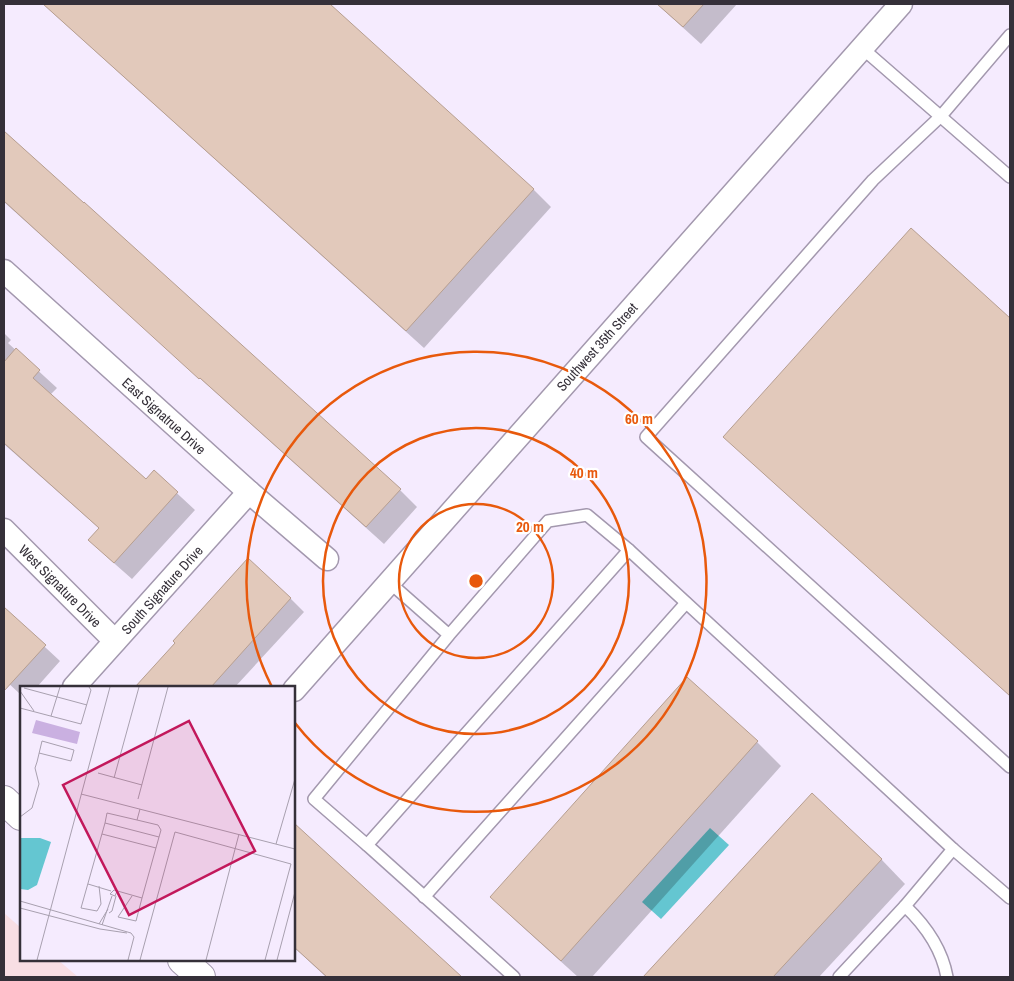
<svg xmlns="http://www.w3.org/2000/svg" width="1014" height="981" viewBox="0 0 1014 981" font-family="'Archivo Narrow',sans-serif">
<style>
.education{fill:#f8dee4}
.water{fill:#64c6d1}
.shadow{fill:#0003}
.building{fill:#e2c9bb;stroke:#b69e90}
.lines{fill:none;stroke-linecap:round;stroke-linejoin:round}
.lane-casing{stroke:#a398ae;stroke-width:14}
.street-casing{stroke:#a398ae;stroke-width:25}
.secondary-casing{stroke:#a398ae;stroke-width:30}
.lane{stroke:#fff;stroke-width:11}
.street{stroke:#fff;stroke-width:22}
.secondary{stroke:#fff;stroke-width:28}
.ring{fill:none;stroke:#e8590c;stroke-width:2.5}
.labels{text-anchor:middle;stroke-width:4.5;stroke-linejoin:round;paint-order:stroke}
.street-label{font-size:14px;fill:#353039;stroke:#fff}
.inset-road{fill:none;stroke:#a8a0af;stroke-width:1}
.view{fill:#c2185b;fill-opacity:0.15;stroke:#c2185b;stroke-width:2.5}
.inset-edge{fill:none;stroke:#353039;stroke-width:2.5}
.centre{fill:#e8590c;stroke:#fff;stroke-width:2.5}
.ring-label{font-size:15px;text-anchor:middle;font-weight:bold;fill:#e8590c;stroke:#fff;stroke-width:4.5;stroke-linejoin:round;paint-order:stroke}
</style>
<rect width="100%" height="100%" fill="#f5ebfe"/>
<path class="education" d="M 4,913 L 21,928 L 21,960 L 58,960 L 78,977 L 4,977 Z"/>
<path class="water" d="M 710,828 L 729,845 L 661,919 L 642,902 Z"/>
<g class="shadow">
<path d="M 43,4 L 328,4 L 534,190 L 551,207 L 424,348 Z"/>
<path d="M 657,4 L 737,4 L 701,44 Z"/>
<path d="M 4,133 L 400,490 L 417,507 L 384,544 L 4,202 Z"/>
<path d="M 911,229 L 1010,319 L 1010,696 L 742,454 Z"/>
<path d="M 4,333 L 11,340 L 8,343 L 57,388 L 50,395 L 146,480 L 154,472 L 195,510 L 132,579 L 107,557 L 100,529 L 5,445 L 4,446 Z"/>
<path d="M 290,598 L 304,612 L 235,687 L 137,687 L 177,644 Z"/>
<path d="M 4,609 L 60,661 L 37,687 L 21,687 L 21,695 L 4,679 Z"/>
<path d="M 757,742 L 781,766 L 592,977 L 578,977 L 516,921 L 491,897 Z"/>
<path d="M 812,795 L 881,859 L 905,884 L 819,977 L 644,977 Z"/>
<path d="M 294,825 L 460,977 L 326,977 L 294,947 Z"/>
</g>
<g class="building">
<path d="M 43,4 L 330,4 L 534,189 L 406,331 Z"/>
<path d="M 657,4 L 704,4 L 683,27 Z"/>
<path d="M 4,131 L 84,203 L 84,202 L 401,489 L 366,527 L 200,378 L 199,379 L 4,201 Z"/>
<path d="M 911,228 L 1010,318 L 1010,696 L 723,437 Z"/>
<path d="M 16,348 L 40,370 L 33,378 L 146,479 L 154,470 L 178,492 L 114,563 L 88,540 L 99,528 L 4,443 L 4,362 Z"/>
<path d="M 248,558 L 291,598 L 211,687 L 135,687 L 175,643 L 173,641 Z"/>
<path d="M 4,607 L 46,645 L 4,691 Z"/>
<path d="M 687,677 L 758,741 L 561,961 L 490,897 Z"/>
<path d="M 812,793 L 882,859 L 773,977 L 643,977 Z"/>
<path d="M 294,823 L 462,977 L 327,977 L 294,947 Z"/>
</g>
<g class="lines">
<defs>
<g id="lane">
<path d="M 1010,35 L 941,116 L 873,180 L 646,437 L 1010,767"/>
<path d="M 862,48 L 1010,177"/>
<path d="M 629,550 L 953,849 L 905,906 L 839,977"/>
<path d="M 389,582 L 449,635 L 314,799 L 367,845 L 629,550 L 587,515 L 548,521 L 449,635"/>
<path d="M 367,845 L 514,977"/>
<path d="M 953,849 L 1010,898"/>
<path d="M 424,897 L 686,603"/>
<path d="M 905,906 C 925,925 942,949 947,977"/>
</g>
<g id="street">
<path d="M 4,271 L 249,492 L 327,559"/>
<path d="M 4,530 L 115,641"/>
<path d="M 74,687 L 249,492"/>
<path d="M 294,690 L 901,4"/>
</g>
<g id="secondary">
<path d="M 4,800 L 21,816"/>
<path d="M 182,960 L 201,977"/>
</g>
</defs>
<use href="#lane" class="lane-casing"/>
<use href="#street" class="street-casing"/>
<use href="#secondary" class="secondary-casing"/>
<use href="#lane" class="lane"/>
<use href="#street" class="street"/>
<use href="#secondary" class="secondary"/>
</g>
<g class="ring">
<circle cx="476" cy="581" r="77"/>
<circle cx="476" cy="581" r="153"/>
<path d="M272 687A230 230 0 1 1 295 723"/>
</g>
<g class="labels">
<g class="street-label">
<text transform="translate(597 347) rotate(-48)" y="5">Southwest 35th Street</text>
<text transform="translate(164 416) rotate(42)" y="5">East Signatrue Drive</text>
<text transform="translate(60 586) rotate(45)" y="5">West Signature Drive</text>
<text transform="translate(162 590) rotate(-48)" y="5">South Signature Drive</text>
</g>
</g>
<g transform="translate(20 686)">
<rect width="275" height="275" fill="#f5ebfe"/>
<path d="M 16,34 L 60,46 L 57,58 L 12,47 Z" fill="#cab0e1"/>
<path d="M 0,152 L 20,152 L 31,156 L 17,199 L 8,204 L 0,203 Z" fill="#64c6d1"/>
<path class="inset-road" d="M 4,2 L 67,19M 0,5 L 14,25M 0,22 L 61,38 L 71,4 L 69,1M 31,30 L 40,1M 78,87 L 122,99M 94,92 L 119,1M 61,108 L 275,163M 118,113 L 148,1M 0,131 L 12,122 L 19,98 L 15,82 L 17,76 L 22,55 L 54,64 L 51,75 L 19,67M 117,134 L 138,139 L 141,144 L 139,151 L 85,137 L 87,127 L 117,134 L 120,123M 82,148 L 136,162M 256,158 L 275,93M 68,198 L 91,205M 79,200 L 81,218 L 77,225 L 61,222 L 85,137M 97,205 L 95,210 L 90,208 L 94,204 L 122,212 L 139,151M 112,210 L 98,231 L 116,235 L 122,212M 0,215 L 111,247 L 114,251 L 108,274M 0,222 L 80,243 L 107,247M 89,227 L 92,225 L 96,210M 79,238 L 88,223M 82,239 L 92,210M 17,274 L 90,1M 120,274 L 155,146 L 271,178 L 245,274M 186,274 L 219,148M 257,274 L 275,206"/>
<path class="view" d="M 169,35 L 235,165 L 109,229 L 43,99 Z"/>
<rect width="275" height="275" class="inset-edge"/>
</g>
<circle cx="476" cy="581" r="8" class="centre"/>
<g class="ring-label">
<text x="639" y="424">60 m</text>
<text x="584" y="478">40 m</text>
<text x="530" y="532">20 m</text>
</g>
<rect width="1014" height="981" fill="none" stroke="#353039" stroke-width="10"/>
</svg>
